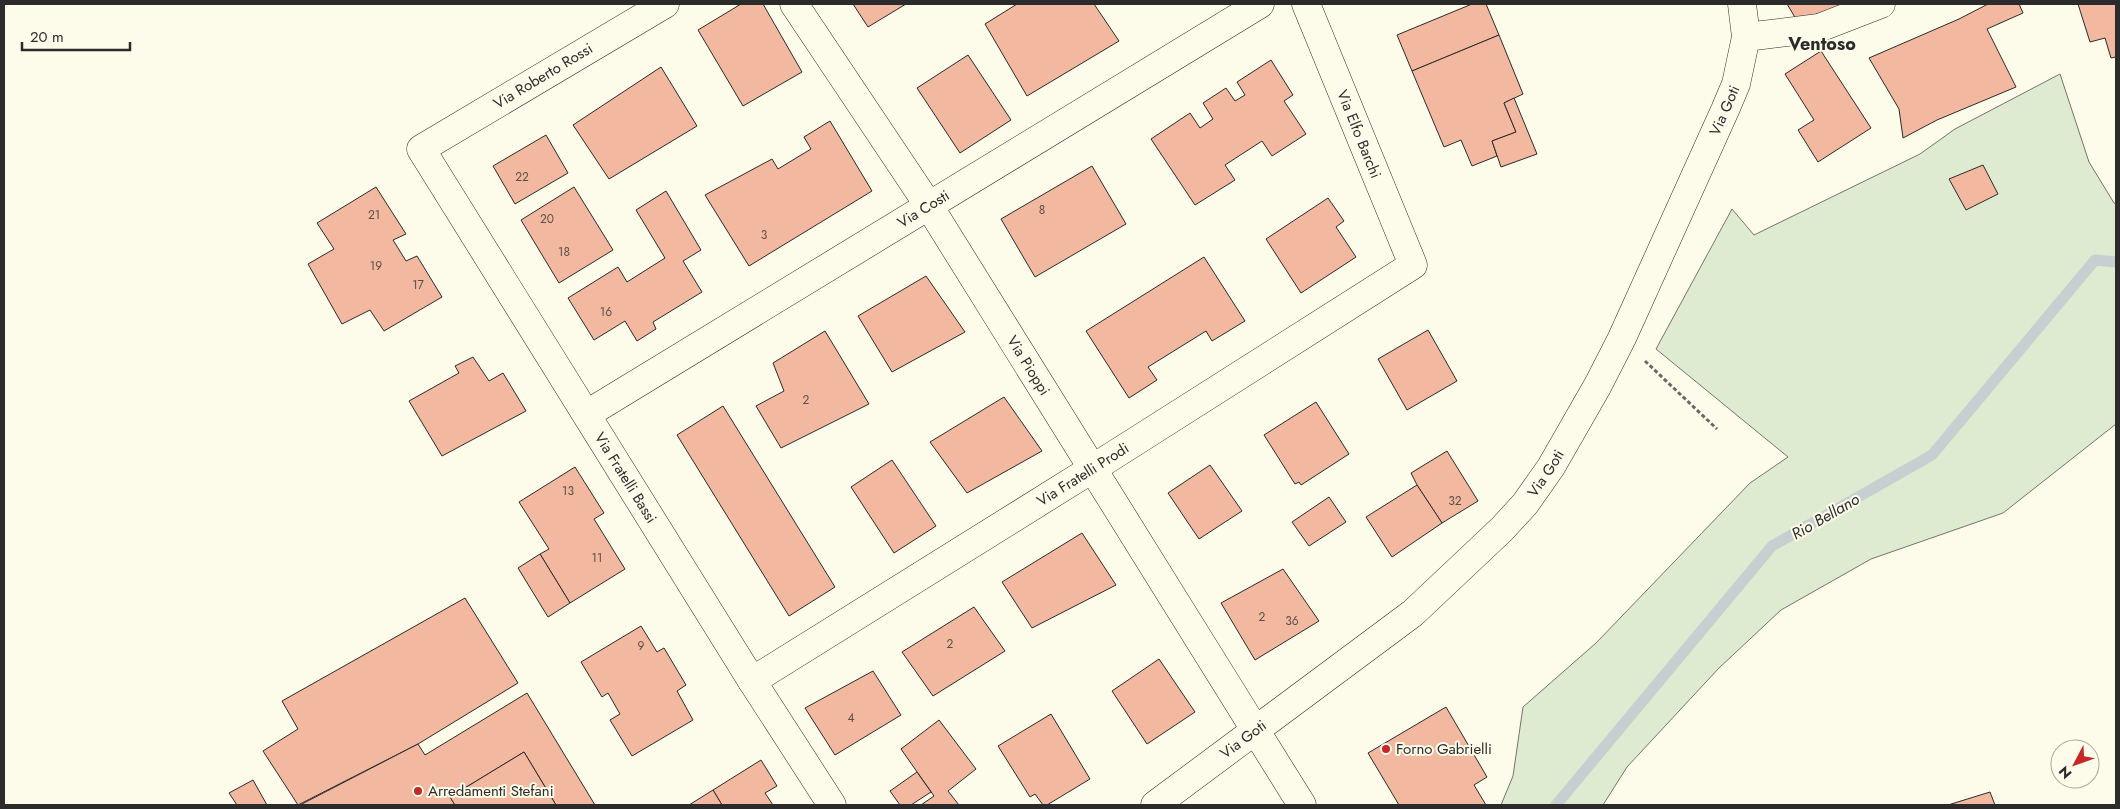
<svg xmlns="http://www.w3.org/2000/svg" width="2120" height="809" viewBox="0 0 2120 809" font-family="Jost,sans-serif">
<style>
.green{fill:#deebd1;stroke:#74746e}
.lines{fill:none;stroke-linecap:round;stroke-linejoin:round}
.stream{stroke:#c7d0d0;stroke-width:11}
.building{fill:#f2b8a0;stroke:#2b2b2b}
.minor-casing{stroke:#2b2b2b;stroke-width:29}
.tertiary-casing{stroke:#2b2b2b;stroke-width:29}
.path{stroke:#6a6964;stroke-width:3;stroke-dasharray:4 2.5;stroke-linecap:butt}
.minor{stroke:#fdfbea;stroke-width:28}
.tertiary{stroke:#fdfbea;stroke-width:28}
.poi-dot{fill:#c62828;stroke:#fdfbea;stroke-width:2}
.labels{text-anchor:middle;stroke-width:4;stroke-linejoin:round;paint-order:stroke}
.number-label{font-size:12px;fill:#5d4e48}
.street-label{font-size:15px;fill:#2b2b2b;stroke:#fdfbea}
.poi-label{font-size:15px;fill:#2b2b2b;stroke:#fdfbea;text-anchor:start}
.water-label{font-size:16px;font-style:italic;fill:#2b2b2b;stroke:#fdfbea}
.quarter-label{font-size:18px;font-weight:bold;fill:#2b2b2b;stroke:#fdfbea}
</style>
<rect width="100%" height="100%" fill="#fdfbea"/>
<path class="green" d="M 2060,74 L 2089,162 L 2114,203 L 2116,204 L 2116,424 L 2003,513 L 1871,559 L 1781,610 L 1719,668 L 1627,767 L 1603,805 L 1501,805 L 1513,776 L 1523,707 L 1596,643 L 1750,483 L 1788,457 L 1656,349 L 1732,209 L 1754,235 L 1920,154 L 1955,129 Z"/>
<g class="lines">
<path class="stream" d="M 1556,805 L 1772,546 L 1932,455 L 2095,260 L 2116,262"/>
</g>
<g class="building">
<path d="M 741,4 L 763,4 L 802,72 L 743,106 L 698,30 Z"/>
<path d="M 853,4 L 906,4 L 868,27 Z"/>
<path d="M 1017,4 L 1094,4 L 1119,41 L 1027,96 L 985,24 Z"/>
<path d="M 1472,4 L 1486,4 L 1499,35 L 1412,71 L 1397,35 Z"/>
<path d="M 1787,4 L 1861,4 L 1796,19 Z"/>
<path d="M 1988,4 L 2019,4 L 2023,13 L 1987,29 L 2016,87 L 1937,120 L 1903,138 L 1899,109 L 1869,58 L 1959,19 Z"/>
<path d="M 2078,4 L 2116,4 L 2116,57 L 2111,58 L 2105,38 L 2090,42 Z"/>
<path d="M 1499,35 L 1523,94 L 1504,103 L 1516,132 L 1492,141 L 1497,156 L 1472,166 L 1461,140 L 1444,147 L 1412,71 Z"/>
<path d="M 1821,51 L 1871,128 L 1818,162 L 1798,130 L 1814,120 L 1785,74 Z"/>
<path d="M 968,55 L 1011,120 L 960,153 L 917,88 Z"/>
<path d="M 1271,60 L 1293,95 L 1284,101 L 1306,134 L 1272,156 L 1262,141 L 1225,165 L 1235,180 L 1195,205 L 1151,139 L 1190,113 L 1200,128 L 1213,119 L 1203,103 L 1226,88 L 1235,101 L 1245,95 L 1237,82 Z"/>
<path d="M 661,67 L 697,126 L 609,179 L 573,125 Z"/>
<path d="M 1514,98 L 1537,154 L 1501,167 L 1492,141 L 1516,132 L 1504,103 Z"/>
<path d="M 830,121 L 872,191 L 749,266 L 705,195 L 772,159 L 778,169 L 811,149 L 804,137 Z"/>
<path d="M 546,135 L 568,173 L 515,204 L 493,166 Z"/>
<path d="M 1983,165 L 1998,194 L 1966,210 L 1949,179 Z"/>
<path d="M 1092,166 L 1126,224 L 1035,277 L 1001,219 Z"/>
<path d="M 376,187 L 406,234 L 393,240 L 406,261 L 417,256 L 442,297 L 384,331 L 370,310 L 342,324 L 308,264 L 334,249 L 317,223 Z"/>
<path d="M 574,187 L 613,250 L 559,283 L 521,220 Z"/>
<path d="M 666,191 L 701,250 L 683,261 L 702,292 L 653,322 L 656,329 L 637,341 L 625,321 L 594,340 L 568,298 L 618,267 L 627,282 L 665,258 L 636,210 Z"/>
<path d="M 1328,198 L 1344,221 L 1336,227 L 1356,257 L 1301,293 L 1266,239 Z"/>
<path d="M 1204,257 L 1245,321 L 1212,341 L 1206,331 L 1148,367 L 1157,380 L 1129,398 L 1086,331 Z"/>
<path d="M 926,276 L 965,332 L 892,372 L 858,316 Z"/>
<path d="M 1428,330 L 1457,381 L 1407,410 L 1378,359 Z"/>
<path d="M 825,331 L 869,404 L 781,448 L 756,406 L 784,391 L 773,363 Z"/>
<path d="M 473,357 L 489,381 L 503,373 L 526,411 L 442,456 L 409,401 L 459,373 L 455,366 Z"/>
<path d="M 1004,397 L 1042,451 L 967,493 L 930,442 Z"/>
<path d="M 1316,402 L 1349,454 L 1301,485 L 1299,482 L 1295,484 L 1264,435 Z"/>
<path d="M 723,406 L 835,587 L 789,616 L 677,435 Z"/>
<path d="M 1447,451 L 1478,501 L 1442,523 L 1417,485 L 1411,473 Z"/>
<path d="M 892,460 L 936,526 L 894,553 L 851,487 Z"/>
<path d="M 1210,465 L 1242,511 L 1199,539 L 1168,493 Z"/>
<path d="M 575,467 L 604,513 L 594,519 L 625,569 L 570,603 L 540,554 L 549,549 L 519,502 Z"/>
<path d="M 1417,485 L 1442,523 L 1392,557 L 1366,517 Z"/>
<path d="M 1329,497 L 1346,522 L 1309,546 L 1292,522 Z"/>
<path d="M 1082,533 L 1116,585 L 1032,628 L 1002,582 Z"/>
<path d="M 540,554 L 570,603 L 548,617 L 518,568 Z"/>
<path d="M 1283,569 L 1319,621 L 1255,660 L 1221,603 Z"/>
<path d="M 465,598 L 518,683 L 418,744 L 298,805 L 263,751 L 298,729 L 282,701 Z"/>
<path d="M 974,607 L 1005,651 L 933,696 L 902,652 Z"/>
<path d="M 641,626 L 657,652 L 664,648 L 686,685 L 677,691 L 693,720 L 632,756 L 610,720 L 620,714 L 608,693 L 602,697 L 581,662 Z"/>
<path d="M 1159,659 L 1195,712 L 1147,744 L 1112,691 Z"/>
<path d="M 873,671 L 901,715 L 835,755 L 805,708 Z"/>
<path d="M 527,693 L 595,805 L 556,805 L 524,752 L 450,797 L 455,805 L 300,805 L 418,744 L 425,755 Z"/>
<path d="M 1446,707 L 1487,777 L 1474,785 L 1486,805 L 1399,805 L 1368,753 Z"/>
<path d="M 1051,714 L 1090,779 L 1047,805 L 1043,805 L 1035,794 L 1030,797 L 998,746 Z"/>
<path d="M 939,720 L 976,769 L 948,791 L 959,805 L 921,805 L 934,796 L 901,749 Z"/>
<path d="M 524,752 L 556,805 L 455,805 L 450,797 Z"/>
<path d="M 761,760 L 777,786 L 765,793 L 773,805 L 722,805 L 713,790 Z"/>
<path d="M 917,772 L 931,792 L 911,805 L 900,805 L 890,791 Z"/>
<path d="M 253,780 L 267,805 L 237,805 L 229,793 Z"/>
<path d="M 713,790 L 722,805 L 689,805 Z"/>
<path d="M 1990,792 L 1995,805 L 1948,805 Z"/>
</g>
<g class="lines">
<defs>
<g id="minor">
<path id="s1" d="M 665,4 L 421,149 L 752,681 L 832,805"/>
<path id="s2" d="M 794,4 L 929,206 L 1302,805"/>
<path d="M 1742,4 L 1746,37 L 1819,28 L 1881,4"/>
<path id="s3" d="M 587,414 L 1260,4"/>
<path id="s4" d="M 752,681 L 1092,469 L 1413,265 L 1306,4"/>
</g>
<g id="tertiary">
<path id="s5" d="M 1155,805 L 1413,613 L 1502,529 L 1525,504 L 1551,467 L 1598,385 L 1622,338 L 1725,110 L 1736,84 L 1746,37"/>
</g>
</defs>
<use href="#minor" class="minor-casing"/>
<use href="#tertiary" class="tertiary-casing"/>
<path class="path" d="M 1645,361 L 1717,429"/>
<use href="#minor" class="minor"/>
<use href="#tertiary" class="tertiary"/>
</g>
<g class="poi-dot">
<circle cx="1386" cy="749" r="5"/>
<circle cx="418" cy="791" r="5"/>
</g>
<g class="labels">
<g class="number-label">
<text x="522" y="181">22</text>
<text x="1042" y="214">8</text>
<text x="374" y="219">21</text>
<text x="547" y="223">20</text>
<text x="764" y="239">3</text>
<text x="564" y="256">18</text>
<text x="376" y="270">19</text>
<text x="418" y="289">17</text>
<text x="606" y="316">16</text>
<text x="806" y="404">2</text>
<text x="568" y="495">13</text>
<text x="1455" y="505">32</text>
<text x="597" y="562">11</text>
<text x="1262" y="621">2</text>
<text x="1292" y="625">36</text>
<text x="950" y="648">2</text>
<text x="641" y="650">9</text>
<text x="851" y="722">4</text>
</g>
<g class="street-label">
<text transform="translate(543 76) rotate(-31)" y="5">Via Roberto Rossi</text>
<text dy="5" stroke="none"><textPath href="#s5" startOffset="920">Via Goti</textPath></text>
<text transform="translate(1359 134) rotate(68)" y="5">Via Elfo Barchi</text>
<text dy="5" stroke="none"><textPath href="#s3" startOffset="394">Via Costi</textPath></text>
<text dy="5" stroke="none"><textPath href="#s2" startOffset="431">Via Pioppi</textPath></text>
<text dy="5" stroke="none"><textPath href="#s5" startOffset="515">Via Goti</textPath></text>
<text dy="5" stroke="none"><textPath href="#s4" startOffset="390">Via Fratelli Prodi</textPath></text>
<text dy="5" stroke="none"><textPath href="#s1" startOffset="671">Via Fratelli Bassi</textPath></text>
<text dy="5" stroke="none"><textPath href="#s5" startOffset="110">Via Goti</textPath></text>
</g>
<g class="poi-label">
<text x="1396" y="754">Forno Gabrielli</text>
<text x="428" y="796">Arredamenti Stefani</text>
</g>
<g class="water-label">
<text transform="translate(1825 516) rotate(-30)" y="6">Rio Bellano</text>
</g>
<g class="quarter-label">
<text x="1822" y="50">Ventoso</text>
</g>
</g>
<rect width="2120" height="809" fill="none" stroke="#2b2b2b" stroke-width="10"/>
<g transform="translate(2075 764) rotate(229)"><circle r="24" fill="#fdfbea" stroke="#a9a89e"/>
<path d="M0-4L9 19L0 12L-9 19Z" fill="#c62828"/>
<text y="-8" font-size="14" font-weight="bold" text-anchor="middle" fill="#2b2b2b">N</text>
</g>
<path d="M22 42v8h108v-8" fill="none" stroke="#2b2b2b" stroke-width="2.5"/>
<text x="30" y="42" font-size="15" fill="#2b2b2b" stroke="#fdfbea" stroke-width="4" paint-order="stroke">20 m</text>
</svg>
